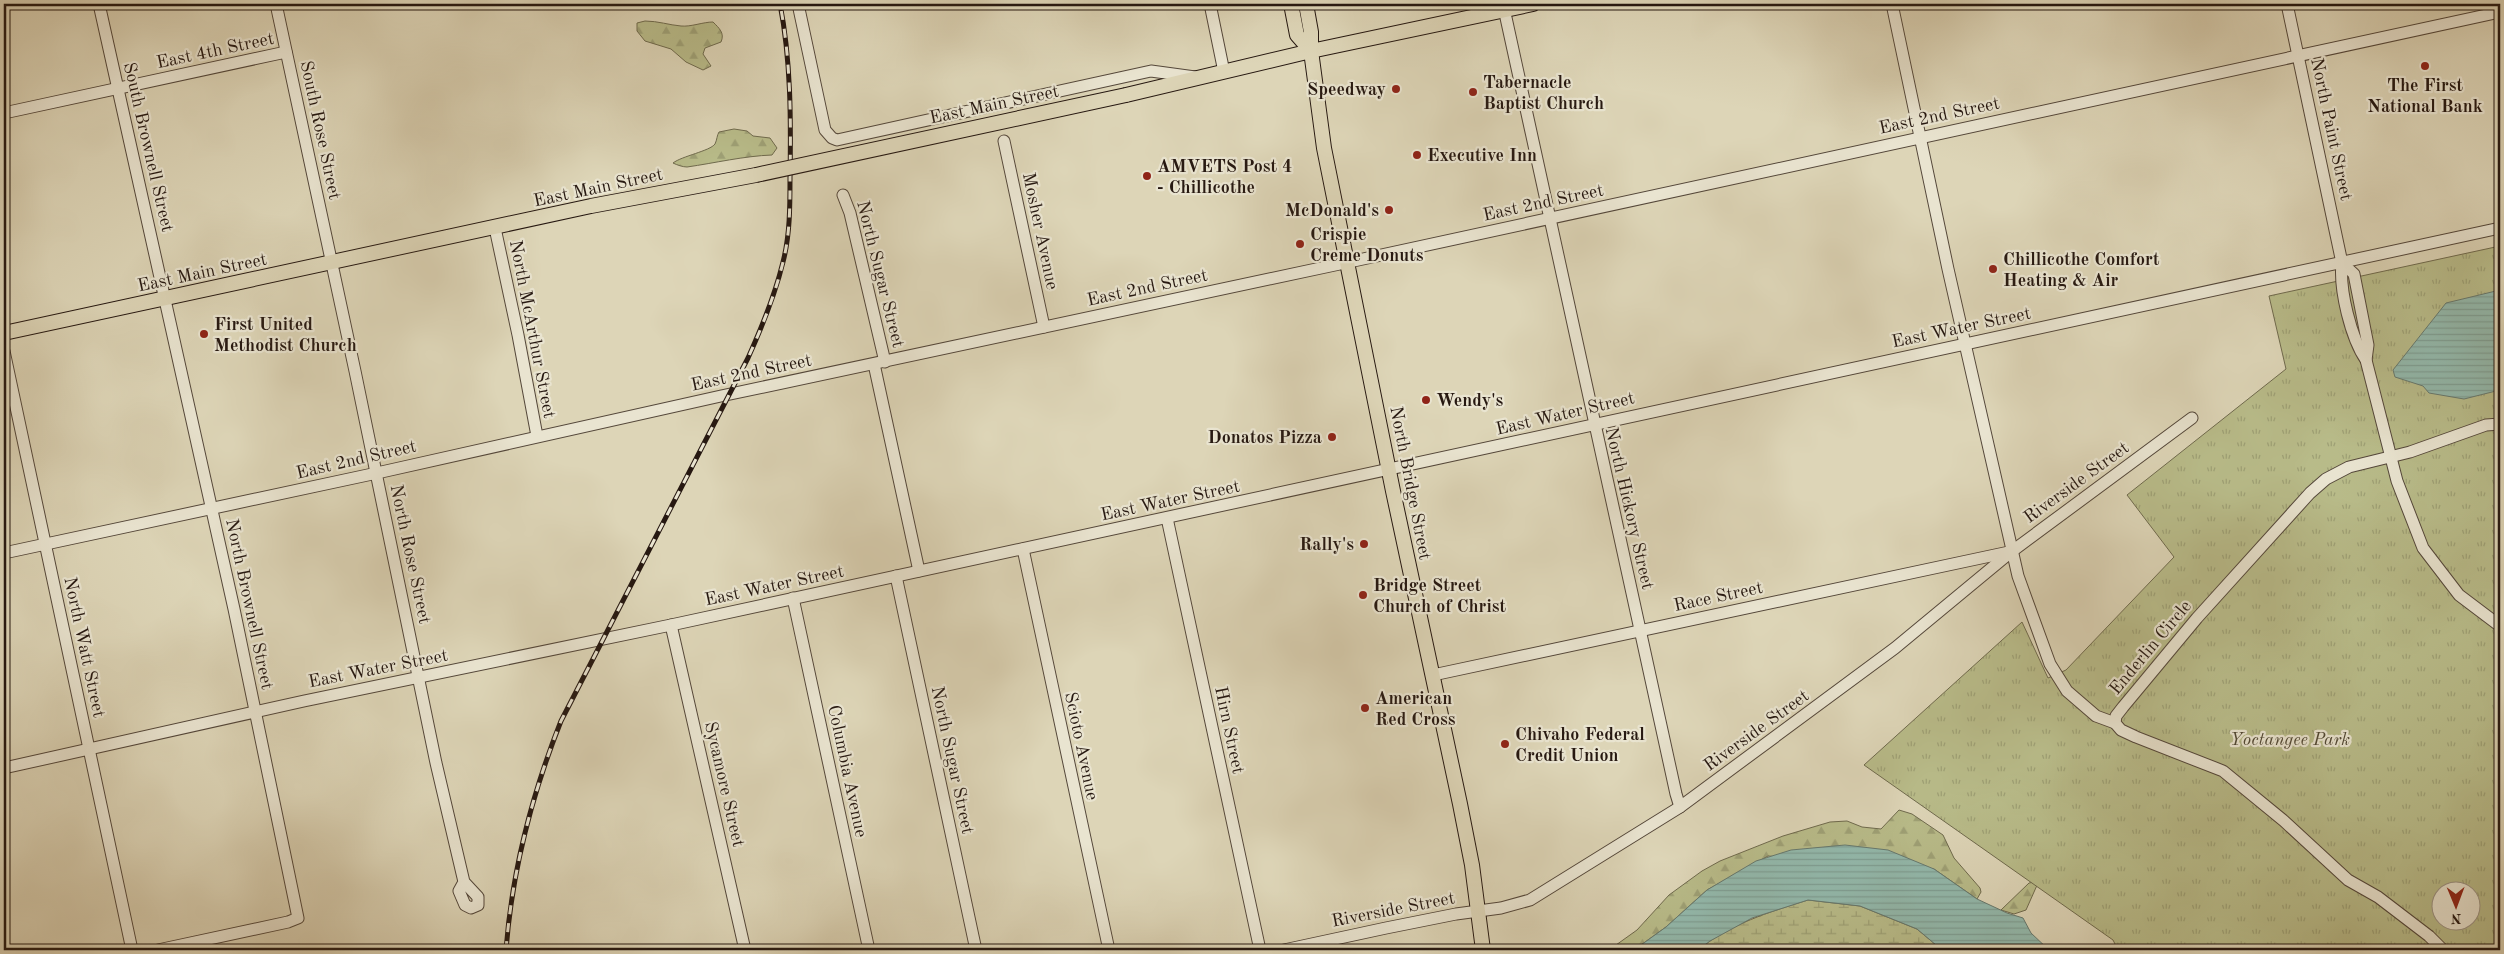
<svg xmlns="http://www.w3.org/2000/svg" width="2504" height="954" viewBox="0 0 2504 954" font-family="'Old Standard TT',serif">
<style>
.forest{fill:url(#forest-firs);stroke:#6f6a4d}
.wetland{fill:url(#wetland-marsh);stroke:#6f6a4d}
.park{fill:url(#park-tufts);stroke:#6f6a4d;fill-rule:evenodd}
.water{fill:url(#water-rules);stroke:#67796e}
.lines{fill:none;stroke-linecap:round;stroke-linejoin:round}
.minor-casing{stroke:#54473a;stroke-width:13}
.major-casing{stroke:#261811;stroke-width:16}
.minor{stroke:#e9e4d0;stroke-width:11}
.major{stroke:#ddd5b7;stroke-width:14}
.rail-casing{stroke:#261811;stroke-width:5}
.rail{stroke:#e9e4d0;stroke-width:3;stroke-dasharray:9;stroke-linecap:butt}
.major-bridge-casing{stroke:#261811;stroke-width:16;stroke-linecap:butt}
.major-bridge{stroke:#ddd5b7;stroke-width:14}
.poi-dot{fill:#8f2418;stroke:#e9e4d0;stroke-width:2}
.labels{text-anchor:middle;stroke-width:4.5;stroke-linejoin:round;paint-order:stroke}
.street-label{font-size:18px;fill:#261811;stroke:#e9e4d0}
.poi-label{font-size:18px;font-weight:bold;fill:#261811;stroke:#e9e4d0;text-anchor:start}
.park-label{font-size:18px;font-style:italic;fill:#524935;stroke:#e9e4d0}
</style>
<defs>
<pattern id="forest-firs" width="22" height="20" patternUnits="userSpaceOnUse" patternTransform="scale(1.25)"><rect width="22" height="20" fill="#b8bb89"/><path d="M5 1l3.5 6h-7zM16 11l3.5 6h-7z" fill="#9ea075"/></pattern>
<pattern id="wetland-marsh" width="20" height="14" patternUnits="userSpaceOnUse" patternTransform="scale(1.25)"><rect width="20" height="14" fill="#b8bb89"/><path d="M1 5h8M5 5V1M11 12h8M15 12V8" fill="none" stroke="#9ea075"/></pattern>
<pattern id="park-tufts" width="24" height="20" patternUnits="userSpaceOnUse" patternTransform="scale(1.25)"><rect width="24" height="20" fill="#b8bb89"/><path d="M3 7l-1-3M5 7V3M7 7l1-3M15 17l-1-3M17 17v-4M19 17l1-3" fill="none" stroke="#9ea075"/></pattern>
<pattern id="water-rules" width="6" height="5" patternUnits="userSpaceOnUse" patternTransform="scale(1.25)"><rect width="6" height="5" fill="#93b9ac"/><path d="M0 2.5h6" fill="none" stroke="#7f9e93"/></pattern>
</defs>
<rect width="100%" height="100%" fill="#ddd5b7"/>
<filter id="stains"><feTurbulence type="fractalNoise" baseFrequency=".004" numOctaves="4"/><feColorMatrix values="0 0 0 0 .2 0 0 0 0 .09 0 0 0 0 .02 0 0 0 .5 -.17"/></filter>
<radialGradient id="worn" r=".72"><stop offset=".6" stop-color="#630" stop-opacity="0"/><stop offset="1" stop-color="#630" stop-opacity=".3"/></radialGradient>
<g class="forest">
<path d="M 645,21 C 658,21 669,25 681,26 C 691,27 703,22 713,22 C 719,28 725,33 721,42 L 705,48 L 703,54 L 711,66 L 703,70 L 686,62 L 671,49 L 645,41 L 637,31 L 637,23 Z"/>
<path d="M 734,129 L 747,131 L 753,136 L 770,138 L 777,148 L 772,155 C 744,156 715,163 687,167 C 683,167 677,165 673,163 C 682,156 710,151 715,144 C 717,140 717,135 719,132 Z"/>
<path d="M 1899,810 L 1912,814 L 1943,835 L 1954,858 L 1980,888 L 1981,892 L 1977,899 L 1934,869 L 1768,856 L 1707,890 L 1666,927 L 1634,950 L 1609,950 L 1637,930 L 1669,895 L 1702,871 L 1720,861 L 1783,836 L 1830,822 L 1847,821 L 1862,827 L 1881,829 Z"/>
<path d="M 2034,882 L 2038,883 L 2026,910 L 2014,914 L 2001,910 L 2029,883 Z"/>
</g>
<path class="wetland" d="M 1808,900 L 1860,906 L 1917,929 L 1942,950 L 1698,950 C 1730,924 1769,912 1808,900 Z"/>
<path class="park" d="M 2500,246 L 2500,950 L 2118,950 L 2113,940 L 1864,765 L 2022,622 L 2048,678 L 2066,670 L 2174,557 L 2127,495 L 2286,369 L 2269,296 ZM 2442,892 L 2472,892 L 2472,922 L 2442,922 Z"/>
<g class="water">
<path d="M 2500,290 L 2500,390 L 2464,399 L 2429,393 L 2423,386 L 2395,377 L 2393,370 L 2446,303 Z"/>
<path d="M 1845,845 L 1888,850 L 1934,869 L 1977,899 L 2007,913 L 2023,918 L 2031,933 L 2049,950 L 1942,950 L 1917,929 L 1860,906 L 1808,900 L 1752,918 L 1710,941 L 1698,950 L 1634,950 L 1666,927 L 1707,890 L 1756,861 L 1791,850 Z"/>
</g>
<g class="lines">
<defs>
<g id="minor">
<path d="M 99,4 L 234,609 L 298,918 L 288,922 L 158,950"/>
<path d="M 276,4 L 355,371 L 436,763 L 464,882 L 459,891 L 465,905 L 471,908 L 478,905 L 478,897 L 464,882"/>
<path d="M 798,4 L 825,130 L 832,138 L 837,140 L 1151,71 L 1195,77"/>
<path d="M 1210,4 L 1224,72"/>
<path d="M 1503,4 C 1559,268 1620,530 1676,794 L 1680,807"/>
<path d="M 1892,4 L 1948,269 L 2018,576 L 2050,664 L 2067,691 L 2096,716 L 2115,723"/>
<path d="M 2287,4 L 2342,263 C 2339,290 2351,338 2366,360 L 2397,481 L 2423,548 L 2459,595 L 2500,626"/>
<path d="M 4,113 L 286,52"/>
<path d="M 1004,141 L 1044,327"/>
<path d="M 843,195 L 850,213 L 885,362"/>
<path d="M 495,228 L 518,335 L 537,436"/>
<path d="M 2342,263 L 2354,274 L 2368,345 L 2366,360"/>
<path d="M 4,351 L 132,950"/>
<path d="M 874,364 L 919,571"/>
<path d="M 1167,518 L 1260,950"/>
<path d="M 1023,549 L 1109,950"/>
<path d="M 4,553 L 377,473 L 721,396 L 1349,262 L 2500,12"/>
<path d="M 896,576 L 976,950"/>
<path d="M 793,598 L 869,950"/>
<path d="M 671,625 L 745,950"/>
<path d="M 1433,675 L 2009,552"/>
<path d="M 4,768 L 304,701 L 671,625 L 2500,228"/>
<path d="M 1284,950 L 1386,928 L 1456,914 L 1501,908 L 1530,900 L 1680,807 L 1895,648 L 2011,552 L 2192,418"/>
<path d="M 2443,950 L 2429,936 L 2378,897 L 2348,880 L 2284,821 L 2223,771 L 2136,737 L 2121,730 L 2115,723 L 2116,716 L 2123,707 L 2197,618 L 2310,493 L 2326,479 L 2349,467 L 2410,452 L 2486,425 L 2500,424"/>
</g>
<g id="major">
<path d="M 1291,4 L 1297,35 L 1311,51"/>
<path d="M 1306,4 L 1311,32 L 1311,51 L 1324,148 L 1393,491 L 1460,804 L 1472,865 L 1483,950"/>
<path d="M 1126,95 L 1311,51 L 1533,4"/>
<path d="M 4,333 L 591,206 L 756,175"/>
</g>
</defs>
<use href="#minor" class="minor-casing"/>
<use href="#major" class="major-casing"/>
<use href="#minor" class="minor"/>
<use href="#major" class="major"/>
<defs>
<path id="rail" d="M 506,950 C 512,872 532,794 561,721 L 748,358 C 762,327 775,295 783,262 C 790,235 790,206 790,178 C 791,121 791,60 780,4"/>
</defs>
<use href="#rail" class="rail-casing"/>
<use href="#rail" class="rail"/>
<defs>
<path id="major-bridge" d="M 756,175 L 1126,95"/>
</defs>
<use href="#major-bridge" class="major-bridge-casing"/>
<use href="#major-bridge" class="major-bridge"/>
</g>
<g class="poi-dot">
<circle cx="2425" cy="66" r="5"/>
<circle cx="1396" cy="89" r="5"/>
<circle cx="1473" cy="92" r="5"/>
<circle cx="1417" cy="155" r="5"/>
<circle cx="1147" cy="176" r="5"/>
<circle cx="1389" cy="210" r="5"/>
<circle cx="1300" cy="244" r="5"/>
<circle cx="1993" cy="269" r="5"/>
<circle cx="204" cy="334" r="5"/>
<circle cx="1426" cy="400" r="5"/>
<circle cx="1332" cy="437" r="5"/>
<circle cx="1364" cy="544" r="5"/>
<circle cx="1363" cy="595" r="5"/>
<circle cx="1365" cy="708" r="5"/>
<circle cx="1505" cy="744" r="5"/>
</g>
<g class="labels">
<g class="street-label">
<text transform="translate(215 50) rotate(-12)" y="6">East 4th Street</text>
<text transform="translate(994 104) rotate(-12)" y="6">East Main Street</text>
<text transform="translate(1939 115) rotate(-12)" y="6">East 2nd Street</text>
<text transform="translate(2332 129) rotate(78)" y="6">North Paint Street</text>
<text transform="translate(321 130) rotate(78)" y="6">South Rose Street</text>
<text transform="translate(149 147) rotate(77)" y="6">South Brownell Street</text>
<text transform="translate(598 187) rotate(-12)" y="6">East Main Street</text>
<text transform="translate(1543 202) rotate(-12)" y="6">East 2nd Street</text>
<text transform="translate(1041 231) rotate(78)" y="6">Mosher Avenue</text>
<text transform="translate(202 272) rotate(-12)" y="6">East Main Street</text>
<text transform="translate(881 274) rotate(76)" y="6">North Sugar Street</text>
<text transform="translate(1147 287) rotate(-12)" y="6">East 2nd Street</text>
<text transform="translate(1961 327) rotate(-12)" y="6">East Water Street</text>
<text transform="translate(533 329) rotate(79)" y="6">North McArthur Street</text>
<text transform="translate(751 372) rotate(-12)" y="6">East 2nd Street</text>
<text transform="translate(1565 413) rotate(-13)" y="6">East Water Street</text>
<text transform="translate(356 459) rotate(-13)" y="6">East 2nd Street</text>
<text transform="translate(2076 482) rotate(-36)" y="6">Riverside Street</text>
<text transform="translate(1411 483) rotate(79)" y="6">North Bridge Street</text>
<text transform="translate(1170 500) rotate(-12)" y="6">East Water Street</text>
<text transform="translate(1630 508) rotate(77)" y="6">North Hickory Street</text>
<text transform="translate(411 554) rotate(78)" y="6">North Rose Street</text>
<text transform="translate(774 585) rotate(-12)" y="6">East Water Street</text>
<text transform="translate(1718 596) rotate(-12)" y="6">Race Street</text>
<text transform="translate(250 604) rotate(78)" y="6">North Brownell Street</text>
<text transform="translate(85 647) rotate(78)" y="6">North Watt Street</text>
<text transform="translate(2150 647) rotate(-50)" y="6">Enderlin Circle</text>
<text transform="translate(378 668) rotate(-11)" y="6">East Water Street</text>
<text transform="translate(1230 730) rotate(78)" y="6">Hirn Street</text>
<text transform="translate(1756 730) rotate(-36)" y="6">Riverside Street</text>
<text transform="translate(1082 746) rotate(78)" y="6">Scioto Avenue</text>
<text transform="translate(953 760) rotate(78)" y="6">North Sugar Street</text>
<text transform="translate(848 771) rotate(78)" y="6">Columbia Avenue</text>
<text transform="translate(725 784) rotate(77)" y="6">Sycamore Street</text>
<text transform="translate(1393 909) rotate(-11)" y="6">Riverside Street</text>
</g>
<g class="poi-label">
<text x="1483" y="88">Tabernacle<tspan x="1483" dy="21">Baptist Church</tspan></text>
<text x="2425" y="91" text-anchor="middle">The First<tspan x="2425" dy="21">National Bank</tspan></text>
<text x="1386" y="95" text-anchor="end">Speedway</text>
<text x="1427" y="161">Executive Inn</text>
<text x="1157" y="172">AMVETS Post 4<tspan x="1157" dy="21">- Chillicothe</tspan></text>
<text x="1379" y="216" text-anchor="end">McDonald's</text>
<text x="1310" y="240">Crispie<tspan x="1310" dy="21">Creme Donuts</tspan></text>
<text x="2003" y="265">Chillicothe Comfort<tspan x="2003" dy="21">Heating &amp; Air</tspan></text>
<text x="214" y="330">First United<tspan x="214" dy="21">Methodist Church</tspan></text>
<text x="1436" y="406">Wendy's</text>
<text x="1322" y="443" text-anchor="end">Donatos Pizza</text>
<text x="1354" y="550" text-anchor="end">Rally's</text>
<text x="1373" y="591">Bridge Street<tspan x="1373" dy="21">Church of Christ</tspan></text>
<text x="1375" y="704">American<tspan x="1375" dy="21">Red Cross</tspan></text>
<text x="1515" y="740">Chivaho Federal<tspan x="1515" dy="21">Credit Union</tspan></text>
</g>
<g class="park-label">
<text x="2290" y="745">Yoctangee Park</text>
</g>
</g>
<rect width="2504" height="954" fill="none" stroke="#ddd5b7" stroke-width="20"/>
<rect x="5" y="5" width="2494" height="944" fill="none" stroke="#261811" stroke-width="2.5"/>
<rect x="10" y="10" width="2484" height="934" fill="none" stroke="#261811"/>
<g transform="translate(2456 906) rotate(179)"><circle r="24" fill="#e9e4d0" stroke="#9b9284"/>
<path d="M0-4L9 19L0 12L-9 19Z" fill="#8f2418"/>
<text y="-8" font-size="14" font-weight="bold" text-anchor="middle" fill="#261811">N</text>
</g>
<rect width="100%" height="100%" filter="url(#stains)"/>
<rect width="100%" height="100%" fill="url(#worn)"/>
</svg>
